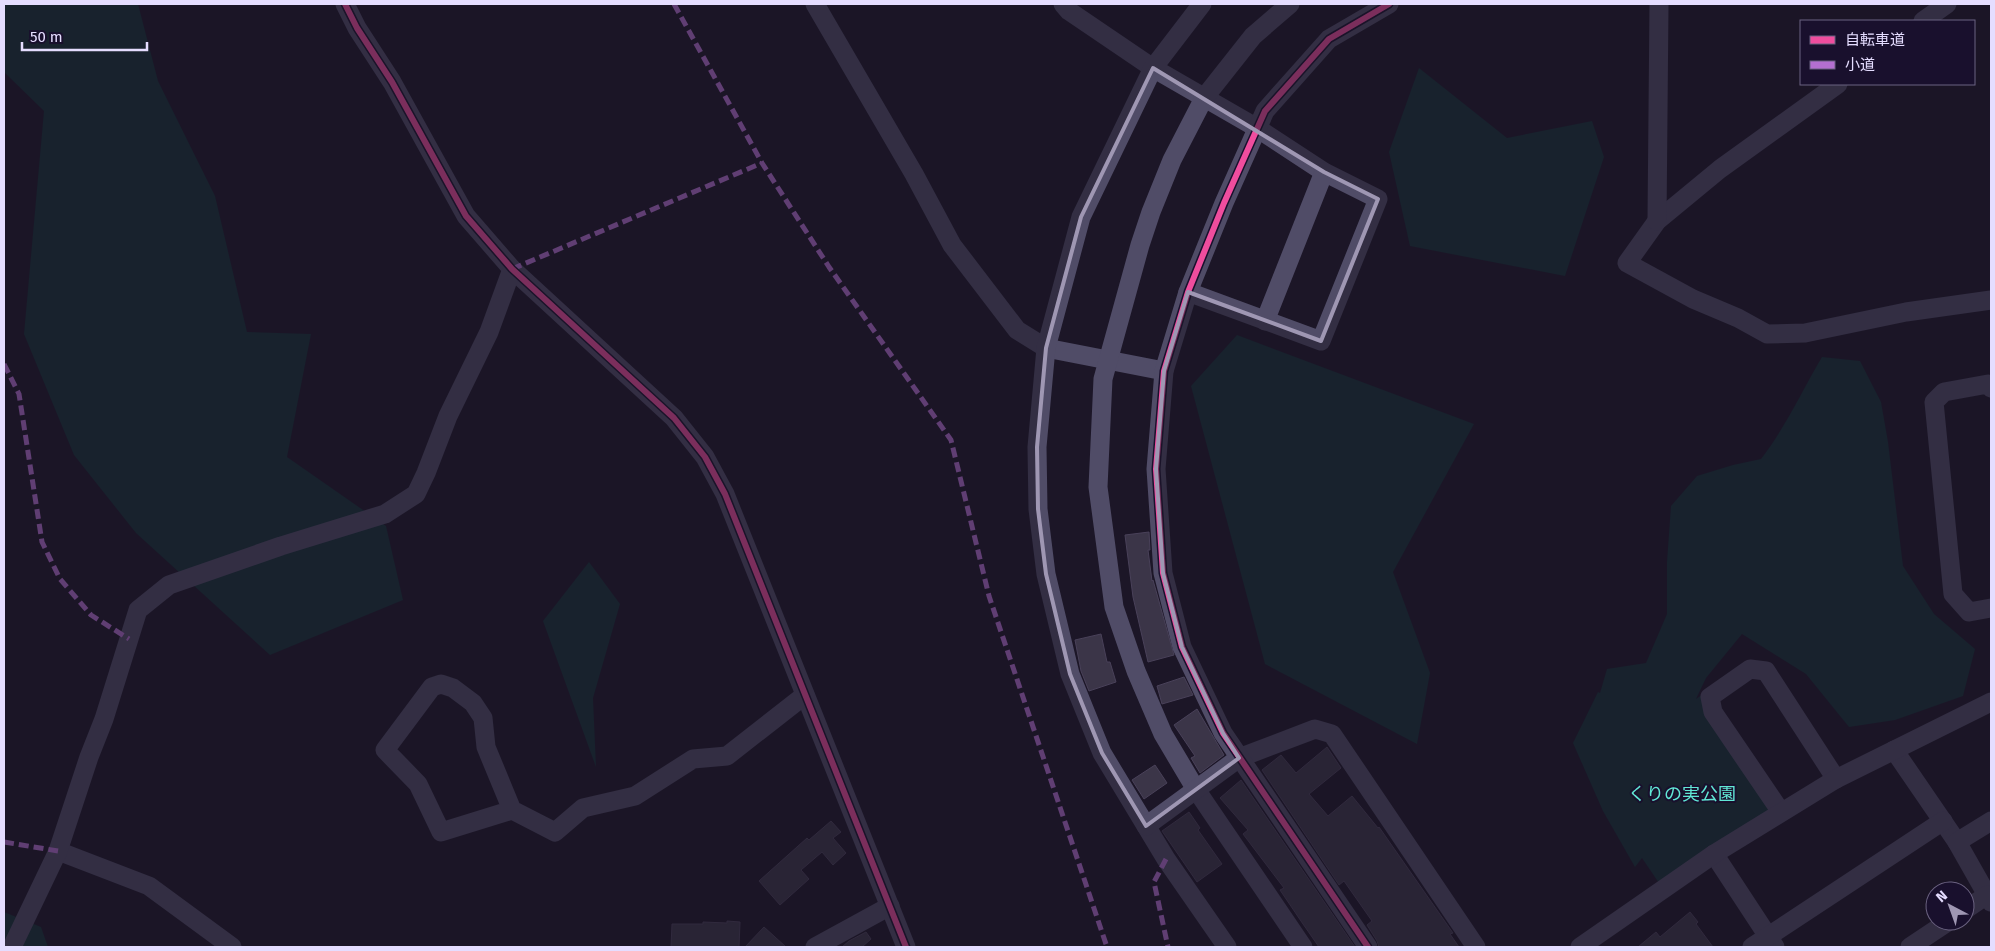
<svg xmlns="http://www.w3.org/2000/svg" width="1995" height="951" viewBox="0 0 1995 951" font-family="'Fira Sans','Noto Sans JP',sans-serif">
<style>
.green{fill:#143136}
.building{fill:#3b3548;stroke:#494159}
.lines{fill:none;stroke-linecap:round;stroke-linejoin:round}
.minor{stroke:#504c67;stroke-width:19}
.quiet{stroke:#b36fd0;stroke-width:5;stroke-dasharray:10 5;stroke-linecap:butt}
.cycleway-casing{stroke:#19102d;stroke-width:9}
.cycleway{stroke:#ef4d9e;stroke-width:6}
.marked{fill:none;stroke:#9f97b3;stroke-width:4;stroke-linejoin:round}
.labels{text-anchor:middle;stroke-width:4;stroke-linejoin:round;paint-order:stroke}
.park-label{font-size:18px;fill:#61e7d5;stroke:#19102d}
</style>
<rect width="100%" height="100%" fill="#1c1627"/>
<g class="green">
<path d="M 4,4 L 138,4 L 158,81 L 215,196 L 247,332 L 311,334 L 287,457 L 386,526 L 403,600 L 270,655 L 136,533 L 74,455 L 24,334 L 44,111 L 4,72 Z"/>
<path d="M 1419,68 L 1507,138 L 1592,121 L 1604,157 L 1565,276 L 1410,246 L 1389,152 Z"/>
<path d="M 1237,335 L 1474,424 L 1393,572 L 1430,673 L 1417,744 L 1265,664 L 1191,386 Z"/>
<path d="M 1822,357 L 1860,361 L 1881,402 L 1888,442 L 1903,566 L 1934,614 L 1975,649 L 1963,696 L 1895,720 L 1849,727 L 1806,674 L 1742,634 L 1706,678 L 1696,699 L 1703,694 L 1769,811 L 1661,886 L 1642,858 L 1635,867 L 1603,811 L 1573,743 L 1598,692 L 1600,693 L 1607,669 L 1646,663 L 1667,614 L 1667,562 L 1671,506 L 1697,476 L 1733,465 L 1761,459 C 1785,428 1802,391 1822,357 Z"/>
<path d="M 589,562 L 620,604 L 593,698 L 596,767 L 543,621 Z"/>
<path d="M 4,912 L 41,927 L 48,947 L 4,947 Z"/>
</g>
<g class="building">
<path d="M 1149,532 L 1150,550 L 1148,550 L 1152,581 L 1153,580 L 1174,655 L 1148,662 L 1133,597 L 1125,535 Z"/>
<path d="M 1101,634 L 1107,662 L 1110,662 L 1116,682 L 1089,691 L 1081,671 L 1075,640 Z"/>
<path d="M 1184,677 L 1193,695 L 1162,704 L 1157,686 Z"/>
<path d="M 1197,709 L 1224,755 L 1200,773 L 1191,758 L 1195,756 L 1174,725 Z"/>
<path d="M 1327,747 L 1341,768 L 1309,794 L 1328,816 L 1352,796 L 1378,828 L 1379,827 L 1453,933 L 1450,934 L 1459,947 L 1379,947 L 1377,941 L 1367,925 L 1372,921 L 1344,881 L 1339,885 L 1262,770 L 1281,755 L 1296,773 Z"/>
<path d="M 1155,765 L 1167,783 L 1144,799 L 1132,780 Z"/>
<path d="M 1241,780 L 1355,947 L 1319,947 L 1303,924 L 1280,890 L 1284,888 L 1243,834 L 1248,830 L 1220,798 Z"/>
<path d="M 1189,812 L 1200,828 L 1198,830 L 1222,864 L 1197,882 L 1162,831 Z"/>
<path d="M 831,821 L 841,832 L 833,838 L 846,853 L 833,865 L 822,852 L 801,870 L 809,879 L 780,905 L 759,881 L 807,838 L 809,840 Z"/>
<path d="M 1690,912 L 1698,922 L 1696,924 L 1713,947 L 1638,947 L 1656,932 L 1660,937 Z"/>
<path d="M 727,921 L 740,922 L 739,947 L 671,947 L 672,924 L 703,924 L 703,922 L 727,923 Z"/>
<path d="M 764,927 L 786,947 L 745,947 Z"/>
<path d="M 866,932 L 871,939 L 862,947 L 842,947 L 849,941 Z"/>
</g>
<g class="lines">
<g class="minor">
<path d="M 345,4 L 357,28 L 392,82 L 466,216 L 512,269 L 674,418 L 705,457 L 725,494 L 906,947"/>
<path d="M 815,4 L 914,174 L 952,245 L 1017,330 L 1046,348 L 1164,371"/>
<path d="M 1063,4 L 1069,11 L 1153,68 L 1257,128 L 1324,172 L 1378,199 L 1321,341 L 1188,292"/>
<path d="M 1202,4 L 1153,68 L 1081,217 L 1046,348 L 1037,447 L 1038,509 L 1046,574 L 1070,674 L 1102,753 L 1166,859 L 1227,947"/>
<path d="M 1290,4 L 1253,36 L 1204,98 L 1172,160 L 1151,212 L 1140,245 L 1103,379 L 1098,487 L 1114,607 L 1136,671 L 1163,734 L 1195,788 L 1303,947"/>
<path d="M 1923,21 L 1947,4"/>
<path d="M 1838,84 L 1720,169 L 1657,221 L 1627,263 L 1693,299 L 1738,318 L 1767,334 L 1805,333 L 1906,312 L 1991,300"/>
<path d="M 1657,221 L 1659,4"/>
<path d="M 1265,321 L 1324,172"/>
<path d="M 1991,388 L 1988,384 L 1944,392 L 1934,402 L 1953,594 L 1969,612 L 1991,608"/>
<path d="M 1894,750 L 1957,842"/>
<path d="M 512,810 L 486,747 L 483,718 L 473,703 L 453,688 L 441,684 L 432,687 L 385,750 L 418,784 L 441,832 L 512,810 L 555,832 L 583,808 L 635,796 L 693,759 L 727,756 L 805,695"/>
<path d="M 1781,812 L 1713,712 L 1710,697 L 1750,669 L 1766,671 L 1836,779"/>
<path d="M 1991,821 L 1957,842 L 1991,902"/>
<path d="M 1146,826 L 1239,758 L 1315,729 L 1332,734 L 1476,947"/>
<path d="M 58,851 L 149,886 L 232,947"/>
<path d="M 1714,854 L 1775,947"/>
<path d="M 1965,910 L 1987,895"/>
<path d="M 12,947 L 58,851 L 89,757 L 104,719 L 138,610 L 169,585 L 281,546 L 385,514 L 416,494 L 426,473 L 448,416 L 489,332 L 512,269"/>
<path d="M 815,947 L 890,906"/>
<path d="M 1368,947 L 1223,733 L 1182,647 L 1163,573 L 1156,469 L 1164,371 L 1188,292 L 1224,203 L 1265,111 L 1329,39 L 1389,4"/>
<path d="M 1580,947 L 1714,854 L 1836,779 L 1991,702"/>
<path d="M 1752,947 L 1943,821"/>
<path d="M 1910,947 L 1949,921"/>
</g>
<g class="quiet">
<path d="M 674,4 L 762,163 L 829,267 L 951,440 L 989,596 L 1107,947"/>
<path d="M 512,269 L 762,163"/>
<path d="M 4,364 L 19,394 L 42,542 L 60,579 L 91,615 L 129,639"/>
<path d="M 4,842 L 58,851"/>
<path d="M 1166,859 L 1154,882 L 1168,947"/>
</g>
<defs>
<g id="cycleway">
<path d="M 345,4 L 357,28 L 392,82 L 466,216 L 512,269 L 674,418 L 705,457 L 725,494 L 906,947"/>
<path d="M 1368,947 L 1223,733 L 1182,647 L 1163,573 L 1156,469 L 1164,371 L 1188,292 L 1224,203 L 1265,111 L 1329,39 L 1389,4"/>
</g>
</defs>
<use href="#cycleway" class="cycleway-casing"/>
<use href="#cycleway" class="cycleway"/>
</g>
<path d="M0 0H1995V951H0ZM 1153,68 L 1324,172 L 1378,199 L 1321,341 L 1188,292 L 1164,371 L 1156,469 L 1163,573 L 1182,647 L 1223,733 L 1239,758 L 1146,826 L 1102,753 L 1070,674 L 1046,574 L 1038,509 L 1037,447 L 1046,348 L 1081,217 Z" fill="#1c1627" fill-opacity=".55" fill-rule="evenodd"/>
<path class="marked" d="M 1153,68 L 1324,172 L 1378,199 L 1321,341 L 1188,292 L 1164,371 L 1156,469 L 1163,573 L 1182,647 L 1223,733 L 1239,758 L 1146,826 L 1102,753 L 1070,674 L 1046,574 L 1038,509 L 1037,447 L 1046,348 L 1081,217 Z"/>
<g class="labels">
<g class="park-label">
<text x="1682" y="800">くりの実公園</text>
</g>
</g>
<rect width="1995" height="951" fill="none" stroke="#e5ddff" stroke-width="10"/>
<rect x="1800" y="20" width="175" height="65" fill="#19102d" stroke="#6b6281"/>
<rect x="1810" y="36" width="25" height="8" fill="#ef4d9e" stroke="#6b6281"/>
<text x="1845" y="45" font-size="15" fill="#e5ddff">自転車道</text>
<rect x="1810" y="61" width="25" height="8" fill="#b36fd0" stroke="#6b6281"/>
<text x="1845" y="70" font-size="15" fill="#e5ddff">小道</text>
<g transform="translate(1950 906) rotate(319)"><circle r="24" fill="#19102d" stroke="#6b6281"/>
<path d="M0-4L9 19L0 12L-9 19Z" fill="#9f97b3"/>
<text y="-8" font-size="14" font-weight="bold" text-anchor="middle" fill="#e5ddff">N</text>
</g>
<path d="M22 42v8h125v-8" fill="none" stroke="#e5ddff" stroke-width="2.5"/>
<text x="30" y="42" font-size="15" fill="#e5ddff" stroke="#19102d" stroke-width="4" paint-order="stroke">50 m</text>
</svg>
